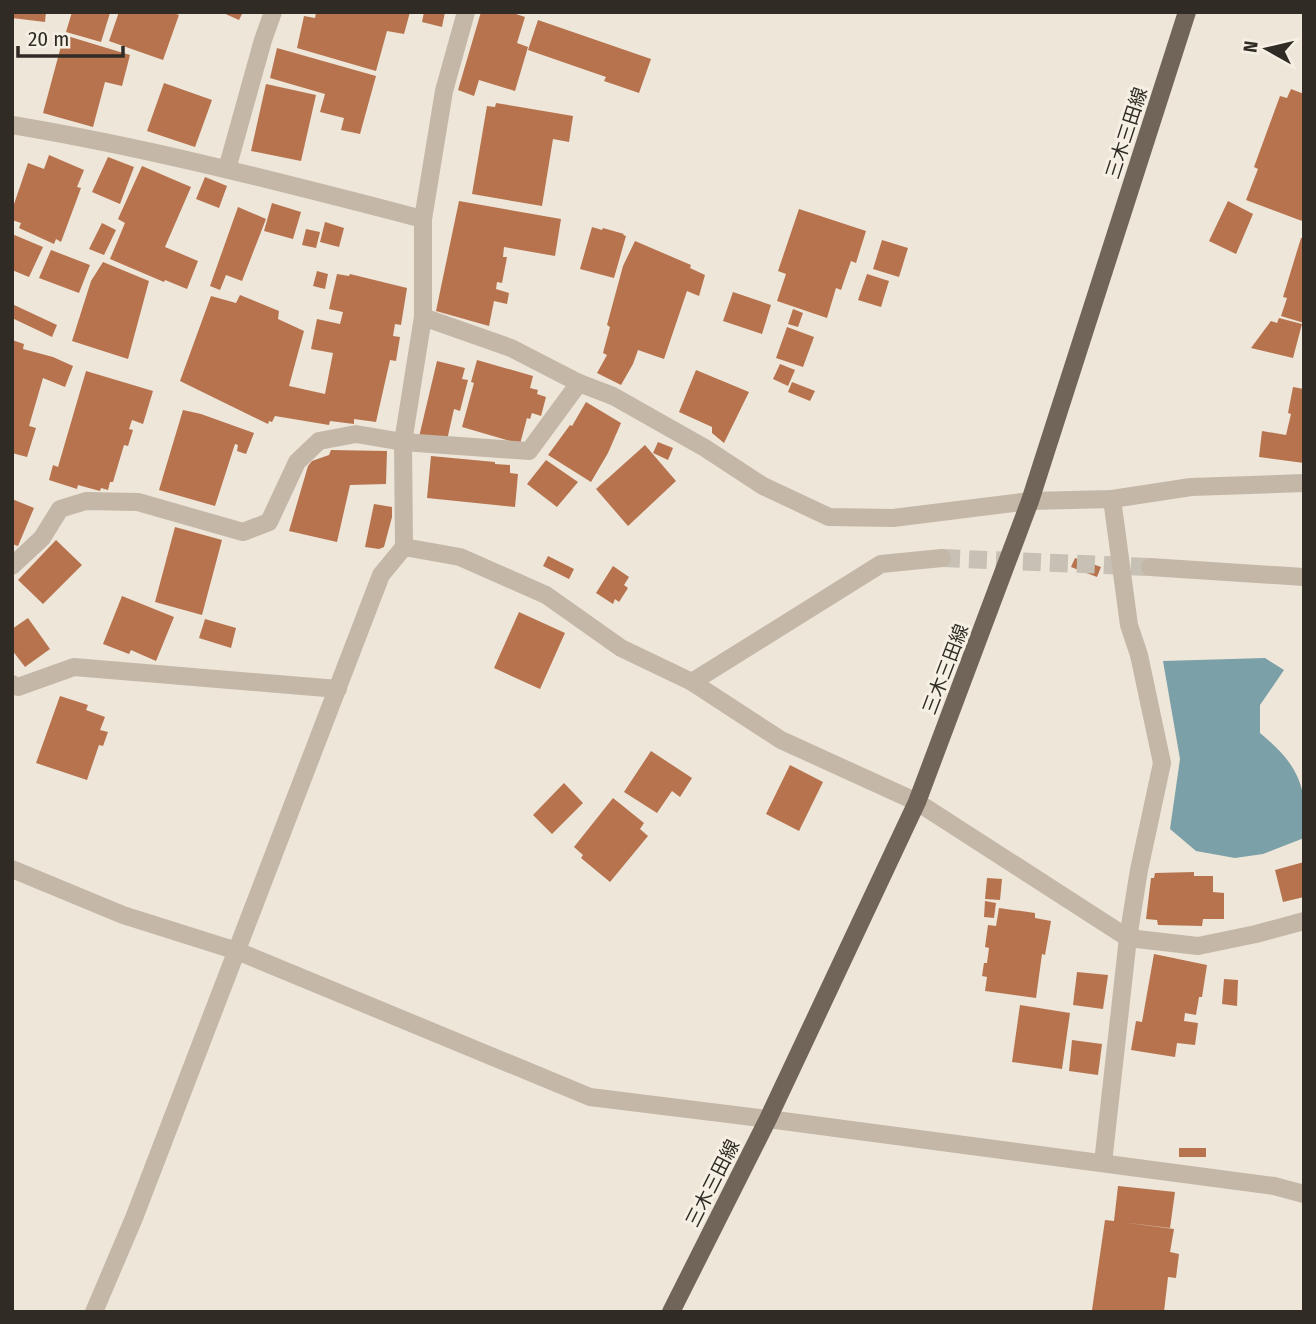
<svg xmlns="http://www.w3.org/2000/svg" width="1316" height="1324" viewBox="0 0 1316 1324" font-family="'Fira Sans Condensed','Noto Sans JP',sans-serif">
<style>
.water{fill:#7ca0a7}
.building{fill:#b7734e}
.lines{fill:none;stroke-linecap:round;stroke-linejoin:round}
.minor-tunnel{stroke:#c7c1b5;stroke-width:18;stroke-dasharray:18 9;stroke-linecap:butt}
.minor{stroke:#c4b7a7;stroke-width:18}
.primary{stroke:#716459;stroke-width:18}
.labels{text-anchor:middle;stroke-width:6;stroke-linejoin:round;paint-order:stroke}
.street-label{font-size:19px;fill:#312b26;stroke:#f6f0e4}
</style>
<rect width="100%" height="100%" fill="#ede6d9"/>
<path class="water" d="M 1265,658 L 1284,670 L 1260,705 L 1260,733 C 1281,751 1297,766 1303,794 C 1306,808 1304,825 1304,838 L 1263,854 L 1235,858 L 1196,851 L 1170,829 L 1180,759 L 1163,661 Z"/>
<g class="building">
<path d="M 12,12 L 46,12 L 45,22 L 12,18 Z"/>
<path d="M 72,12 L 110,13 L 101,42 L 66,32 Z"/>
<path d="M 119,12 L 171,12 L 179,15 L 163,60 L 109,41 Z"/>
<path d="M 221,12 L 243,12 L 239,20 Z"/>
<path d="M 316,12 L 410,12 L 404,34 L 387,31 L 376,71 L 297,48 L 304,16 L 315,18 Z"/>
<path d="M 424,12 L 445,12 L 442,27 L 422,22 Z"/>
<path d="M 481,12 L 510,12 L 525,17 L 517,43 L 528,47 L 515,91 L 479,80 L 474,96 L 458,90 Z"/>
<path d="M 538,20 L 651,59 L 639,93 L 604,81 L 606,77 L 528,50 Z"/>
<path d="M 64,35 L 130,55 L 122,86 L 105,82 L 93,127 L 43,113 Z"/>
<path d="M 277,48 L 376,76 L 360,134 L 341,130 L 344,118 L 320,112 L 325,94 L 270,78 Z"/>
<path d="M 164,83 L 212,100 L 195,147 L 147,131 Z"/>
<path d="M 266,84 L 316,95 L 301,161 L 251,151 Z"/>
<path d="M 1291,89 L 1304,94 L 1304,216 L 1302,221 L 1246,200 L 1258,169 L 1254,167 L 1280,96 L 1287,98 Z"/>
<path d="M 496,103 L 573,116 L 569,142 L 553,139 L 542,206 L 472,194 L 487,106 L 495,107 Z"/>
<path d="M 49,155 L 84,170 L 77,187 L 81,188 L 61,242 L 56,239 L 54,244 L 19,228 L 21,223 L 12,220 L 12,210 L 28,163 L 44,169 Z"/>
<path d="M 108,157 L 134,167 L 120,204 L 92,192 Z"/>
<path d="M 142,166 L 191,187 L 165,247 L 198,261 L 187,289 L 165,280 L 164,282 L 110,259 L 125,223 L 118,219 Z"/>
<path d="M 205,177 L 227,186 L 219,208 L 196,199 Z"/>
<path d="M 459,201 L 561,219 L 555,256 L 504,247 L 503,257 L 507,257 L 502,283 L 497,282 L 496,289 L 509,293 L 507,304 L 494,301 L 489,326 L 436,311 Z"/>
<path d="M 1228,201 L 1253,214 L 1236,254 L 1209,241 Z"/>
<path d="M 272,203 L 301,212 L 293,239 L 264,231 Z"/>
<path d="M 238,207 L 266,219 L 242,281 L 226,275 L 220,290 L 210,286 Z"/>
<path d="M 799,209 L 866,231 L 856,263 L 851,261 L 841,290 L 836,288 L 827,318 L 777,301 L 786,274 L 778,271 Z"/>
<path d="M 325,222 L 344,228 L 339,247 L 320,242 Z"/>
<path d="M 102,223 L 116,230 L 104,255 L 89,249 Z"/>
<path d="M 592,227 L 602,230 L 603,228 L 624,234 L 623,235 L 626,236 L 614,278 L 580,269 Z"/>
<path d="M 306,229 L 320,232 L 316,248 L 302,245 Z"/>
<path d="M 12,234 L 43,247 L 29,277 L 12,270 Z"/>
<path d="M 1301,238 L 1304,238 L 1304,323 L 1281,316 L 1287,298 L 1283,297 Z"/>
<path d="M 882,240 L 908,248 L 899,277 L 873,269 Z"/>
<path d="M 635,241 L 691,265 L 690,268 L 705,275 L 699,296 L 687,291 L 664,359 L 638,350 L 633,364 L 621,385 L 597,373 L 607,355 L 603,353 L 610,327 L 607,325 L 623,266 Z"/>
<path d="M 51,250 L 90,265 L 79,293 L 39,278 Z"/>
<path d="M 103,262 L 149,281 L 128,359 L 72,341 L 91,281 Z"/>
<path d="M 317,271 L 328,274 L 325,289 L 313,286 Z"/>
<path d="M 337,274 L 349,276 L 350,274 L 407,288 L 401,325 L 395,324 L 393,336 L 400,337 L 396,361 L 390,360 L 376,422 L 354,419 L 354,424 L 330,421 L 329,425 L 275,416 L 272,422 L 269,421 L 268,424 L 180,381 L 211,296 L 236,303 L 240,295 L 279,311 L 278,319 L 304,331 L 289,386 L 325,394 L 333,353 L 311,349 L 317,319 L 340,324 L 343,312 L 329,309 Z"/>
<path d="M 867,274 L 889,281 L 881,307 L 858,300 Z"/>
<path d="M 733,292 L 771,305 L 762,334 L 723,321 Z"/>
<path d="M 12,304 L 57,325 L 52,337 L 12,318 Z"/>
<path d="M 793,309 L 803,313 L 798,327 L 788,324 Z"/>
<path d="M 1279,318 L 1302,324 L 1293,358 L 1251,348 L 1271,321 L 1277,323 Z"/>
<path d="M 787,327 L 814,337 L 803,367 L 776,358 Z"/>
<path d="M 12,340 L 24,344 L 23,349 L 53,357 L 73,366 L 65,387 L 43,378 L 29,426 L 36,428 L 27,457 L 12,453 Z"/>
<path d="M 477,360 L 533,376 L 530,388 L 538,390 L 537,394 L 546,397 L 541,416 L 532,413 L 530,419 L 527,418 L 520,444 L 462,427 L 474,383 L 471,382 Z"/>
<path d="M 437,361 L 465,368 L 462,379 L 468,380 L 460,411 L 454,409 L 447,440 L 419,437 Z"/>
<path d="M 780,364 L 795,370 L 788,386 L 773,379 Z"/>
<path d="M 696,370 L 749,392 L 724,443 L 712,433 L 712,427 L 679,412 Z"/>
<path d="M 86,371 L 153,391 L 143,424 L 132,420 L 129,429 L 133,430 L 128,446 L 124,445 L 113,482 L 110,482 L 108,490 L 101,488 L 100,491 L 78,485 L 77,489 L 49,480 L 53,465 L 58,467 Z"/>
<path d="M 792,382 L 815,391 L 810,401 L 788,392 Z"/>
<path d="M 1293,387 L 1304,389 L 1304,463 L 1259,457 L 1262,431 L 1286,435 L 1291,414 L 1288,413 Z"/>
<path d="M 586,402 L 621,423 L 608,453 L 591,482 L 548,455 L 570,425 L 572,426 Z"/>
<path d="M 183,410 L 201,414 L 254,433 L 246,454 L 237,451 L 238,445 L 235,444 L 215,506 L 159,490 Z"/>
<path d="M 658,442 L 673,448 L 668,460 L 653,453 Z"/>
<path d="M 645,445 L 676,481 L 628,526 L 596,489 Z"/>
<path d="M 331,450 L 387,451 L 386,484 L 350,485 L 337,542 L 289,531 L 308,466 L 312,461 L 329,455 Z"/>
<path d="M 431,456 L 495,462 L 495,464 L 510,465 L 510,473 L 518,474 L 515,507 L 427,498 Z"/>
<path d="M 546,460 L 578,482 L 557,507 L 527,484 Z"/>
<path d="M 12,499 L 34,508 L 18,546 L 12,544 Z"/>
<path d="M 374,504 L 392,507 L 392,517 L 384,547 L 379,549 L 365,547 Z"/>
<path d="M 175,527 L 222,540 L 202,615 L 155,602 Z"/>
<path d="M 56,540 L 82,565 L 43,604 L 18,580 Z"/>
<path d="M 548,556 L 574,569 L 569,579 L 543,566 Z"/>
<path d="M 1075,558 L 1101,567 L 1097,577 L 1071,567 Z"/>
<path d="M 613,566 L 629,577 L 624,585 L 628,588 L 619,602 L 615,599 L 613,604 L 596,593 Z"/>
<path d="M 122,596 L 174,617 L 156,661 L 131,650 L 129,654 L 103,644 Z"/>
<path d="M 519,612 L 565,633 L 540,689 L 494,668 Z"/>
<path d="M 28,618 L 50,649 L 25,667 L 12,650 L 12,629 Z"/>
<path d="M 205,619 L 236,628 L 231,648 L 199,638 Z"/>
<path d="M 60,696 L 88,705 L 86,710 L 105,717 L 100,730 L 108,732 L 103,746 L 99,745 L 87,780 L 36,763 Z"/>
<path d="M 651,751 L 692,778 L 680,797 L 672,791 L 657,813 L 624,792 Z"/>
<path d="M 790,765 L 823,782 L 799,831 L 766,814 Z"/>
<path d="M 564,783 L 583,803 L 552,834 L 533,815 Z"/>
<path d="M 613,798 L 644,823 L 640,829 L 648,836 L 610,882 L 581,858 L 583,855 L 574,847 Z"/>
<path d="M 1304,862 L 1304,897 L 1283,902 L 1275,870 Z"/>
<path d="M 1194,872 L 1194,876 L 1213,876 L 1213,892 L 1224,893 L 1224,919 L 1203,919 L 1202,926 L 1158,925 L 1157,920 L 1146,919 L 1151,878 L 1154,878 L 1155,873 Z"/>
<path d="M 987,878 L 1002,879 L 1000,900 L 985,899 Z"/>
<path d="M 985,901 L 996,903 L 994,918 L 984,917 Z"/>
<path d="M 999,908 L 1035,913 L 1035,918 L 1051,921 L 1045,955 L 1042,954 L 1036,998 L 985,991 L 987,977 L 982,976 L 984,963 L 987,963 L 989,948 L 985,947 L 988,925 L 996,926 Z"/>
<path d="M 1154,954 L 1207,965 L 1202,997 L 1199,997 L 1196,1015 L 1185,1013 L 1184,1021 L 1198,1023 L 1195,1045 L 1177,1043 L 1175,1057 L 1131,1050 L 1136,1021 L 1142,1022 Z"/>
<path d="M 1077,972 L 1108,975 L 1103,1009 L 1073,1005 Z"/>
<path d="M 1224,979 L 1238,980 L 1237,1006 L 1222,1004 Z"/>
<path d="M 1020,1005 L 1070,1013 L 1062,1069 L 1012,1062 Z"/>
<path d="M 1072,1040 L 1102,1044 L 1098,1075 L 1069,1071 Z"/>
<rect x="1179" y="1148" width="27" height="9"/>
<path d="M 1118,1186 L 1175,1192 L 1170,1228 L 1121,1222 L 1174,1229 L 1170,1252 L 1179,1254 L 1176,1278 L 1168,1277 L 1164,1312 L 1092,1310 L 1105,1220 L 1114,1221 Z"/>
</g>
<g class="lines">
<path class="minor-tunnel" d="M 942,558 L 1150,567"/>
<g class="minor">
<path d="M 12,125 C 151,148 287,184 423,219"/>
<path d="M 227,169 L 263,40 L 273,12"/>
<path d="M 423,317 L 511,348 L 579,383 L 613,396 L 705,448 L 763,486 L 829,517 L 893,518 L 1030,501 L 1112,499 L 1191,487 L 1304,483"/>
<path d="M 404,547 L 460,557 L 546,595 L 621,648 L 692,682 L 781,740 L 917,802 L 1128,938 L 1198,946 L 1256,934 L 1304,921"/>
<path d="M 12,566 L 42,538 L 60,509 L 86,501 L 138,502 L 243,532 L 269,522 L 297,462 L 319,441 L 356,434 L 403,442 L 529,451 L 579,383"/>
<path d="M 1150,567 L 1304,577"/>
<path d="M 692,682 L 881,564 L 942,558"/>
<path d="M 12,684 L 18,687 L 74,667 L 338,689"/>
<path d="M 12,869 L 123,915 L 237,951 L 590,1097 L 768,1119 L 1274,1186 L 1304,1194"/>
<path d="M 1103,1163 L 1128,938 L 1139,870 L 1162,763 L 1139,655 L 1129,625 L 1112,499"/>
<path d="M 94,1312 L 134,1218 L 381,575 L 404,547 L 403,442 L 423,317 L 423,219 L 444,91 L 466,12"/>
</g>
<path class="primary" d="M 671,1312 L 768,1119 L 917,802 L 1030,501 L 1187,12"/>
</g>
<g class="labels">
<g class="street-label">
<text transform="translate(1126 133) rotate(-72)" y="7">三木三田線</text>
<text transform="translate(945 669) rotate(-69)" y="7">三木三田線</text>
<text transform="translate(712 1183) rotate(-63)" y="7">三木三田線</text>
</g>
</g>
<rect width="1316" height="1324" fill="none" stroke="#312b26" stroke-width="28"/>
<g transform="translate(1267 49) rotate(278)" stroke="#f6f0e4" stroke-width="5" paint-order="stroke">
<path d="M0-5L12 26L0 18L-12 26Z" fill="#312b26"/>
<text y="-10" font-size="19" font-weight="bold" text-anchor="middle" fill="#312b26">N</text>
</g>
<path d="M18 46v10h105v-10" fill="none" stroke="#312b26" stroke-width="3.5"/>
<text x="28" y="46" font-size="21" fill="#312b26" stroke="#f6f0e4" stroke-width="5" paint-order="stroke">20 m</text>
</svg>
